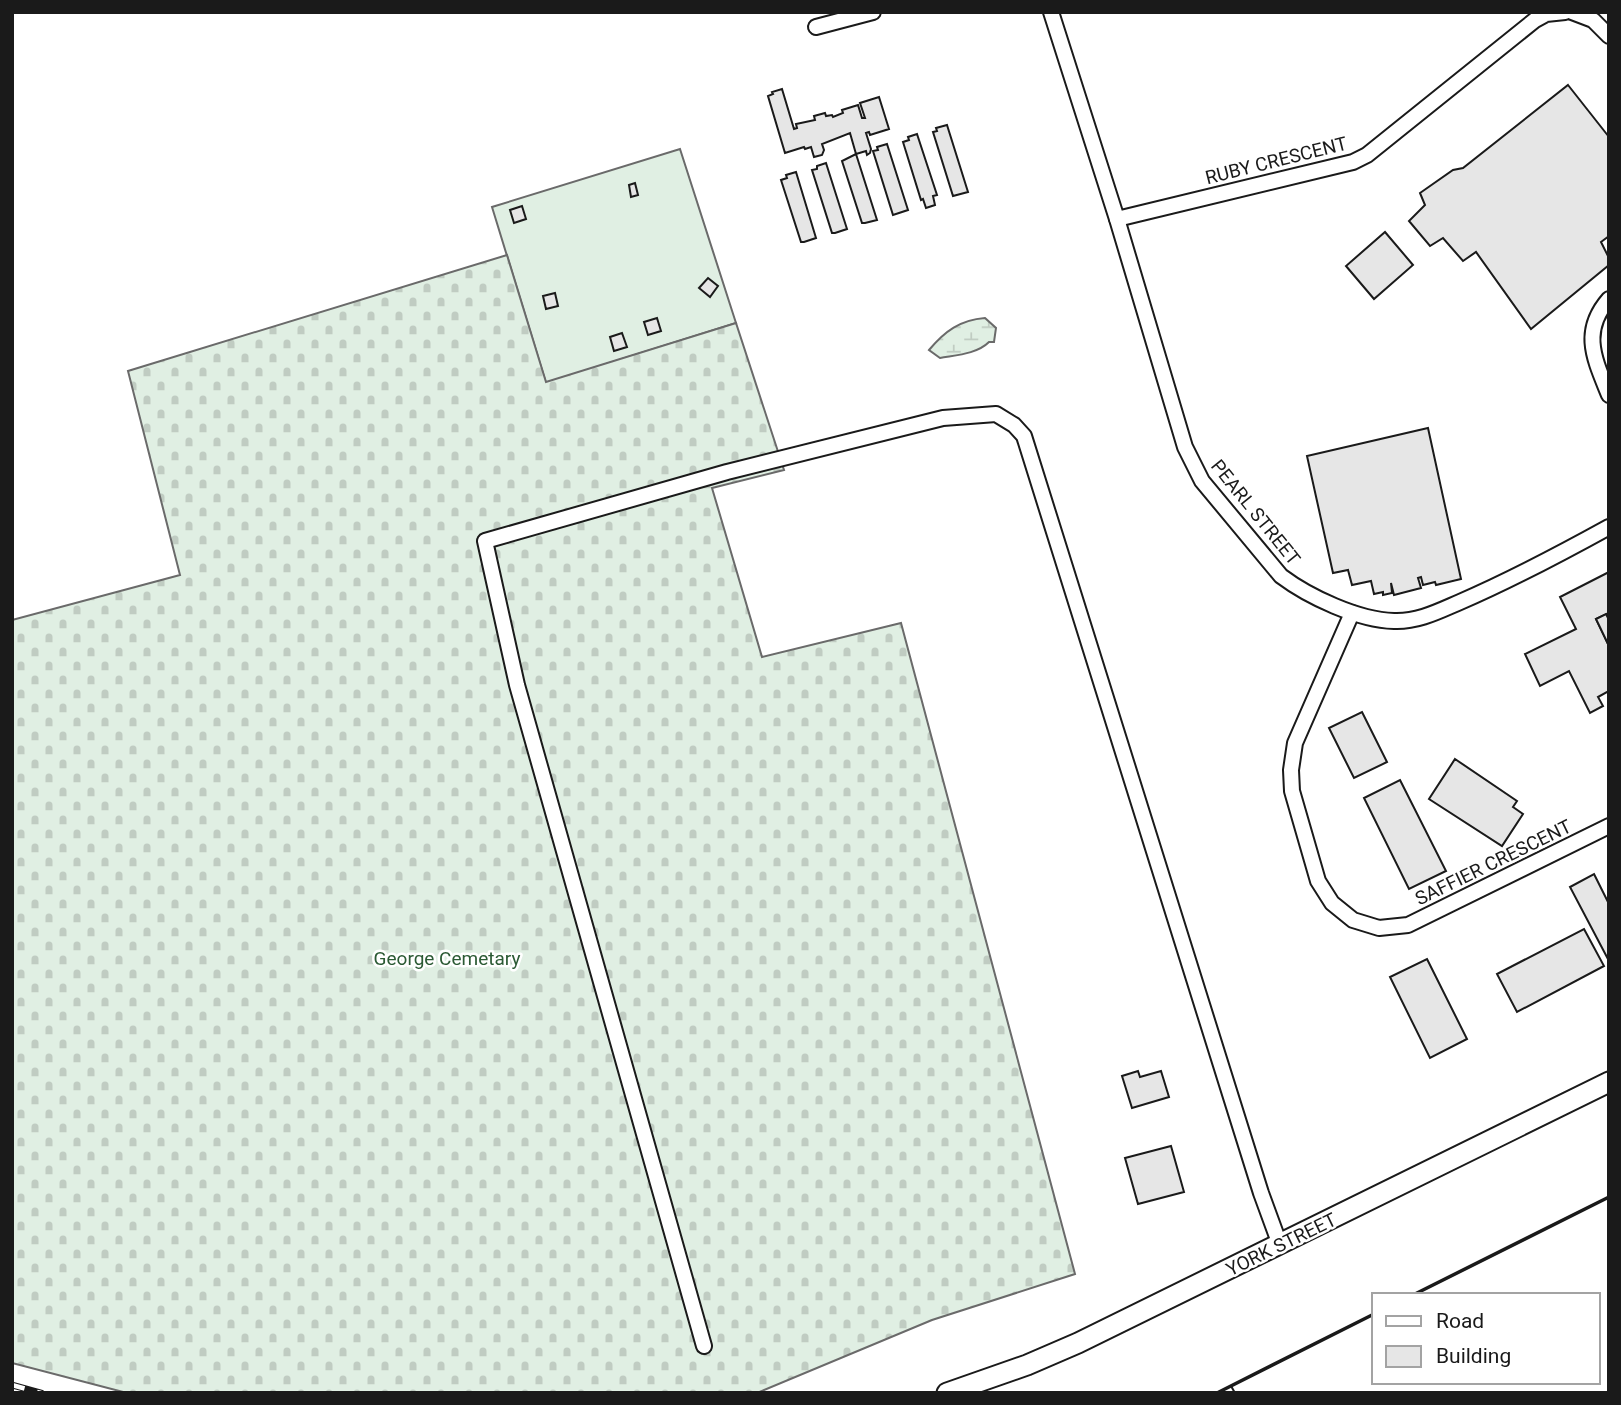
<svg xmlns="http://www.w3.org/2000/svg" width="1621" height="1405" viewBox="0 0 1621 1405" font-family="Roboto,sans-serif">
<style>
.grass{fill:#e0efe3;stroke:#6a6a6a;stroke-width:2}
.wetland{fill:url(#wetland-marsh);stroke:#6a6a6a;stroke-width:2}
.cemetery{fill:url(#cemetery-stones);stroke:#6a6a6a;stroke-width:2}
.building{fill:#e6e6e6;stroke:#1a1a1a;stroke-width:2}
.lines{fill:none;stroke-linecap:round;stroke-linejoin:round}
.street-casing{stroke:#1a1a1a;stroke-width:18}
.secondary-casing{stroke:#1a1a1a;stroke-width:23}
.street{stroke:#fff;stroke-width:14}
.secondary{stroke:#fff;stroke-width:19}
.rail-casing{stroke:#1a1a1a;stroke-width:7}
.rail{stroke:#fff;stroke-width:4.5;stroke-dasharray:13;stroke-linecap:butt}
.fence{stroke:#1a1a1a;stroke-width:2;stroke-dasharray:9 3.5;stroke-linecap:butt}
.wall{stroke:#1a1a1a;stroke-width:3.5}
.labels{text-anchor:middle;stroke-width:5;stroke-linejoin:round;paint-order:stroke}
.street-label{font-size:19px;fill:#1a1a1a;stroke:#fff}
.park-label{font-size:19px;fill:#2b5a34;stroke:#fff}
</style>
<defs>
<pattern id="wetland-marsh" width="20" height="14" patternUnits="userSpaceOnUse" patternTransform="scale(1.75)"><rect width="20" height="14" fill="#e0efe3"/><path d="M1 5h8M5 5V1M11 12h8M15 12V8" fill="none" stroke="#c0ccc2"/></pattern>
<pattern id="cemetery-stones" width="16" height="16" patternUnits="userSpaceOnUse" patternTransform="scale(1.75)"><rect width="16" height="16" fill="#e0efe3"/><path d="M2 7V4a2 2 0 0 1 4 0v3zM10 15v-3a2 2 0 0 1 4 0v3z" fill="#c0ccc2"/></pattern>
</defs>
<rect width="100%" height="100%" fill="#fff"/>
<path class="grass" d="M 680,149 L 736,323 L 546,383 L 492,207 Z"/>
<path class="wetland" d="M 985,318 L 996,328 L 994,342 L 989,342 C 977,354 956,355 940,358 L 929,350 C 945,331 960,320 985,318 Z"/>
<path class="cemetery" d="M 507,255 L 546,382 L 736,323 L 784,470 L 712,488 L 762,657 L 901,623 L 1075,1274 L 932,1320 L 757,1393 L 127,1393 L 12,1363 L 12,620 L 180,575 L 128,371 Z"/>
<g class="building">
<path d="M 1568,85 L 1609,137 L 1609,236 L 1601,242 L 1609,258 L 1609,265 L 1531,329 L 1476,252 L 1463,261 L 1443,238 L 1430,246 L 1409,221 L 1425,205 L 1420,193 L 1453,170 L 1463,168 Z"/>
<path d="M 782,89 L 794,129 L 797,128 L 796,124 L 815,120 L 814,116 L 825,113 L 826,116 L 832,115 L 833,117 L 843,113 L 842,110 L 858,105 L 862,118 L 865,118 L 860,103 L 879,97 L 889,129 L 870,135 L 869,132 L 866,133 L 871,149 L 870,153 L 867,155 L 866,151 L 856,154 L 850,133 L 822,144 L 824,150 L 822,155 L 814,157 L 811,147 L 805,149 L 804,147 L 785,153 L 768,96 L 773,94 L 772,92 Z"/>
<path d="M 947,125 L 968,192 L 953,196 L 933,132 L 937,131 L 936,128 Z"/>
<path d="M 917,134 L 937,195 L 933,196 L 935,205 L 926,208 L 923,199 L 921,200 L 903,142 L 909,140 L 908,137 Z"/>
<path d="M 887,144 L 908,210 L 893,215 L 873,151 L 878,150 L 877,147 Z"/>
<path d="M 856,154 L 877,220 L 865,223 L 862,223 L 842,161 Z"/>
<path d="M 826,163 L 847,229 L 835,233 L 832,233 L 812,170 L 817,169 L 817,166 Z"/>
<path d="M 796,172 L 816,238 L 804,242 L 801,242 L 781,180 L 787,178 L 786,175 Z"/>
<path d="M 635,183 L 638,195 L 631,197 L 629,185 Z"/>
<path d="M 522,206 L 526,219 L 514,223 L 510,210 Z"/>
<path d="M 1385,232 L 1413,265 L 1374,299 L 1346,266 Z"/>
<path d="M 708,278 L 718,286 L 710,297 L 699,288 Z"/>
<path d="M 555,293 L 558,306 L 546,309 L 543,296 Z"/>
<path d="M 657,318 L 661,331 L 648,335 L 644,322 Z"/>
<path d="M 622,333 L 627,347 L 614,351 L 610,337 Z"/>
<path d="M 1428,428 L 1461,579 L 1436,585 L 1435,582 L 1423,585 L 1421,577 L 1418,578 L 1421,588 L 1394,595 L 1391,583 L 1392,593 L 1383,595 L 1383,592 L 1374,594 L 1371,581 L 1352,585 L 1348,570 L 1333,573 L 1307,456 Z"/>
<path d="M 1609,572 L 1609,613 L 1596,619 L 1609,646 L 1609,691 L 1598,697 L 1603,706 L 1590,713 L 1569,671 L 1540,686 L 1525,654 L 1576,629 L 1560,597 Z"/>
<path d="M 1606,614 L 1609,620 L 1609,646 L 1596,619 Z"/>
<path d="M 1362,712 L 1387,762 L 1354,778 L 1329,728 Z"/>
<path d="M 1455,759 L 1517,801 L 1513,807 L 1523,814 L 1502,846 L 1429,799 Z"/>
<path d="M 1400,780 L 1446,871 L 1409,889 L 1364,798 Z"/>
<path d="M 1594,874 L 1609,904 L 1609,961 L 1570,887 Z"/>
<path d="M 1584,929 L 1604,966 L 1517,1012 L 1497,974 Z"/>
<path d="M 1427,959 L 1467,1039 L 1430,1058 L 1390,977 Z"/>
<path d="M 1138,1071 L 1140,1077 L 1161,1071 L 1169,1097 L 1132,1108 L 1122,1076 Z"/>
<path d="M 1171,1146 L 1184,1192 L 1138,1204 L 1125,1158 Z"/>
</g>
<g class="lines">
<defs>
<g id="street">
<path d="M 1051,12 L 1117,219 L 1185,447 L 1202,481 L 1281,576 C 1309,597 1358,620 1394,621 C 1418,622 1439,611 1460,602 C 1511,580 1560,554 1609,527"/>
<path d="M 1572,12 L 1593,20 L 1609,36"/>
<path d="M 816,27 L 873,12"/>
<path d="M 1117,219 L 1353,162 L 1367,155 L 1535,20 L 1546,14 L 1565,12"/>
<path d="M 1609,299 C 1580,332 1595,360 1609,395"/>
<path d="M 1352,613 L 1295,743 L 1291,770 L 1292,791 L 1318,881 L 1332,903 L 1353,920 L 1379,928 L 1408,925 L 1609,826"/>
<path d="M 704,1346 L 517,685 L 485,541 L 727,472 L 943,418 L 996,414 L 1014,425 L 1024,436 L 1261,1193 L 1280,1245"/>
</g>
<path id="secondary" d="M 947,1393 L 1027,1365 L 1078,1343 L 1609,1082"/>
</defs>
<use href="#street" class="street-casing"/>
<use href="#secondary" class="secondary-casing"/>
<use href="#street" class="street"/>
<use href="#secondary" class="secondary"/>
<defs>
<path id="rail" d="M 12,1385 L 41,1393"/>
</defs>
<use href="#rail" class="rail-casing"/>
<use href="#rail" class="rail"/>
<path class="fence" d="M 1231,1386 L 1235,1393"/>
<g class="wall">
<path d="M 1413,1295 L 1609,1197"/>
<path d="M 1217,1393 L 1374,1314"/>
</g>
</g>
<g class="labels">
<g class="street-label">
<text transform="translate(1276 160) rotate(-14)" y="7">RUBY CRESCENT</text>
<text transform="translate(1256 512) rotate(51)" y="7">PEARL STREET</text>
<text transform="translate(1493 862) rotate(-26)" y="7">SAFFIER CRESCENT</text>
<text transform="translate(1281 1244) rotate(-26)" y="7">YORK STREET</text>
</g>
<g class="park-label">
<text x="447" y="965">George Cemetary</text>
</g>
</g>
<rect width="1621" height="1405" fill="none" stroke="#1a1a1a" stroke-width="28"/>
<rect x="1372" y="1293" width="228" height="91" fill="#ffffff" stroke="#a3a3a3" stroke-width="2"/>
<rect x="1386" y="1316" width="35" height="10" fill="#ffffff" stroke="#a3a3a3" stroke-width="2"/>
<text x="1436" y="1328" font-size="21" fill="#1a1a1a">Road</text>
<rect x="1386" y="1346" width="35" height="21" fill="#e6e6e6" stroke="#a3a3a3" stroke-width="2"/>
<text x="1436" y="1363" font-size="21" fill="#1a1a1a">Building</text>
</svg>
